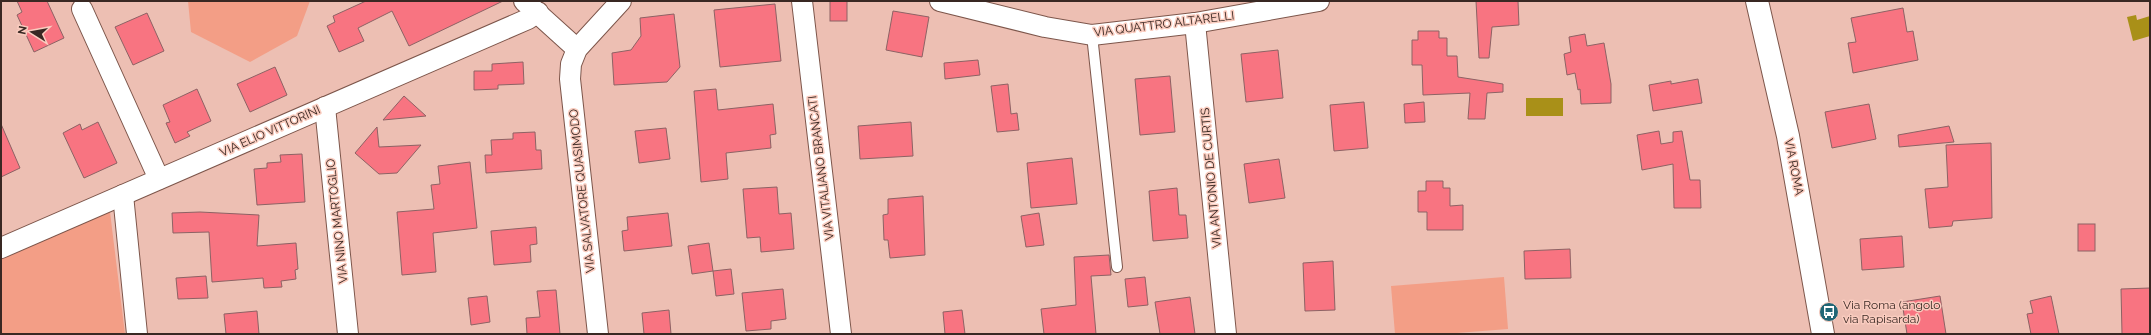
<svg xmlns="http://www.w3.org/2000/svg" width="2151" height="335" viewBox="0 0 2151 335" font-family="Raleway,sans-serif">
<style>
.green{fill:#f39e86}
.water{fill:#a99018}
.building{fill:#f87481;stroke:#8d6264}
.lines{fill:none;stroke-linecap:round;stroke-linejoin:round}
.lane-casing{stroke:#7d564b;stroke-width:12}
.street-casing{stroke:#7d564b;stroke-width:22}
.secondary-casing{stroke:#7d564b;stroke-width:24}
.lane{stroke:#fff;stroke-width:10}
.street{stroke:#fff;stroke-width:20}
.secondary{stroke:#fff;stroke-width:22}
.labels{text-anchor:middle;stroke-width:3;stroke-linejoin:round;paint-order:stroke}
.street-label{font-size:12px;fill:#392823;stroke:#faccbf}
.poi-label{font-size:12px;fill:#392823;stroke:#faccbf;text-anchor:start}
</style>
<rect width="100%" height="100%" fill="#edbfb3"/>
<g class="green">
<path d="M 188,1 L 310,1 L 297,36 L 250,62 L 191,32 Z"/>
<path d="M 102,212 L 110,212 L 125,334 L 1,334 L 1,258 Z"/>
<path d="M 1504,277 L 1508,329 L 1444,334 L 1395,334 L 1391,286 Z"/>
</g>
<g class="water">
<path d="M 2136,15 L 2137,20 L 2150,16 L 2150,36 L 2133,41 L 2127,17 Z"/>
<rect x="1526" y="98" width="37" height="18"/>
</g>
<g class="building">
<path d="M 17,1 L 47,1 L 64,38 L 34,52 L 17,15 L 22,12 Z"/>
<path d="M 366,1 L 503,1 L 409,46 L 392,11 L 358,28 L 364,41 L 339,52 L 327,26 L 335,22 L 333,16 Z"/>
<rect x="830" y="1" width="17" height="20"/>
<path d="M 1476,1 L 1518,1 L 1519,25 L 1492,27 L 1489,58 L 1479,58 Z"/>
<path d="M 775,4 L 781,61 L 720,67 L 714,10 Z"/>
<path d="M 1903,8 L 1907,32 L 1913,31 L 1918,60 L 1853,73 L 1848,43 L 1856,42 L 1851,18 Z"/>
<path d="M 893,11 L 929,17 L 922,57 L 886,50 Z"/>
<path d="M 147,13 L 164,51 L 133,65 L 115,27 Z"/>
<path d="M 674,14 L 680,67 L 667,82 L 614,85 L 612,53 L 631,50 L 641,36 L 640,18 Z"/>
<path d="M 1418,31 L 1439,31 L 1439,38 L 1447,38 L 1447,56 L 1457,56 L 1458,77 L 1503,84 L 1503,92 L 1487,93 L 1485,119 L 1468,119 L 1470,93 L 1423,95 L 1422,65 L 1412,65 L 1412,40 L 1418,40 Z"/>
<path d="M 1585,34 L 1587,46 L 1604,43 L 1611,84 L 1611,103 L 1581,104 L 1580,89 L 1578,90 L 1575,73 L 1567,75 L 1564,54 L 1571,52 L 1569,37 Z"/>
<path d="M 1278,50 L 1283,98 L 1246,102 L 1241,54 Z"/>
<path d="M 978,60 L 980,75 L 945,79 L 944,63 Z"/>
<path d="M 523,62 L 524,84 L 498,85 L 498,89 L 474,90 L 474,71 L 492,71 L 492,64 Z"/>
<path d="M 275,67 L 287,95 L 250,112 L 237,84 Z"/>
<path d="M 1170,76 L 1175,132 L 1140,135 L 1135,79 Z"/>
<path d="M 1698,79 L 1702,103 L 1653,111 L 1649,85 L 1671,81 L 1671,84 Z"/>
<path d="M 1008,84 L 1011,114 L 1017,113 L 1019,130 L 997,132 L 991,86 Z"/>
<path d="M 197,89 L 211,121 L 187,132 L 190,136 L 175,143 L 166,123 L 170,122 L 163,105 Z"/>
<path d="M 716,89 L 718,110 L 773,104 L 776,134 L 770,135 L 771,148 L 726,153 L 728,179 L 701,182 L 694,91 Z"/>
<path d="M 404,96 L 426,116 L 383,120 Z"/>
<path d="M 1364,102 L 1368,148 L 1334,151 L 1330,105 Z"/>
<path d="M 1424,102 L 1425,122 L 1405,123 L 1404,104 Z"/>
<path d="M 1869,104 L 1876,139 L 1832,148 L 1825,112 Z"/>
<path d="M 98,122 L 117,163 L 84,178 L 63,133 L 80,124 L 82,130 Z"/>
<path d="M 911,122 L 913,156 L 860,159 L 858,126 Z"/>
<path d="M 1,124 L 20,168 L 1,177 Z"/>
<path d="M 1949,126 L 1954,142 L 1899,147 L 1898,135 Z"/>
<path d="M 377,127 L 379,147 L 421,145 L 397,173 L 379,174 L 355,153 Z"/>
<path d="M 666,128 L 670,159 L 639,163 L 635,131 Z"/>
<path d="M 1659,131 L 1661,144 L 1673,142 L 1673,132 L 1682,131 L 1690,180 L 1700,180 L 1701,208 L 1674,208 L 1673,164 L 1642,170 L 1637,135 Z"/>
<path d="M 535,132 L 536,150 L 541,150 L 542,169 L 486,173 L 485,155 L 492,155 L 491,140 L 513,139 L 513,133 Z"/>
<path d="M 1991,143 L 1992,218 L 1953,221 L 1952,226 L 1929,228 L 1925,189 L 1948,187 L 1946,145 Z"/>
<path d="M 302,154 L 305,202 L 257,205 L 254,169 L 267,168 L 267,163 L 281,162 L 280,155 Z"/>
<path d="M 1072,158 L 1077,204 L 1031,208 L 1027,163 Z"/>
<path d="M 1279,159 L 1285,198 L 1249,203 L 1244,164 Z"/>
<path d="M 470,162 L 477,228 L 433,233 L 436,272 L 402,275 L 397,212 L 434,209 L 431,185 L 440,184 L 438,166 Z"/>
<path d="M 1426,181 L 1443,181 L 1443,188 L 1450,188 L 1450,206 L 1463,205 L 1463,230 L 1427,230 L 1427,212 L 1418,212 L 1418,191 L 1426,191 Z"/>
<path d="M 777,187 L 779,214 L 791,213 L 794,249 L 761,252 L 760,237 L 747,238 L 743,189 Z"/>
<path d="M 1177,188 L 1179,215 L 1186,215 L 1188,238 L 1153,241 L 1149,191 Z"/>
<path d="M 923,196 L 925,255 L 890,258 L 888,240 L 884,240 L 883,215 L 888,214 L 888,199 Z"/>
<path d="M 200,212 L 259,215 L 257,246 L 296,243 L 298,269 L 295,270 L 296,279 L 281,281 L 282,287 L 264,288 L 263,278 L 212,282 L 209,232 L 173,233 L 172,213 Z"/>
<path d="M 668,213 L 672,246 L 624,251 L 622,231 L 628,230 L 627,217 Z"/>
<path d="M 1039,213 L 1044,245 L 1026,247 L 1021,216 Z"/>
<rect x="2078" y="224" width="17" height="27"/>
<path d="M 536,227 L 537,244 L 530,245 L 531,262 L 494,265 L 491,231 Z"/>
<path d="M 1902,236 L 1904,267 L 1862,270 L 1860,239 Z"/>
<path d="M 709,243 L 713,271 L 692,274 L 688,246 Z"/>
<path d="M 1570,249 L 1571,278 L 1525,279 L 1524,251 Z"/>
<path d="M 1109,255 L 1111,275 L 1091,276 L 1096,334 L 1044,334 L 1041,309 L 1076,305 L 1074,257 Z"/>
<path d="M 1333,261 L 1335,310 L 1305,311 L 1303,263 Z"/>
<path d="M 731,269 L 734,294 L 716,296 L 713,271 Z"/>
<path d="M 206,276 L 208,298 L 178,299 L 176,278 Z"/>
<path d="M 1145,277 L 1148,305 L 1128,307 L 1125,279 Z"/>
<path d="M 2150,288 L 2150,334 L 2122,334 L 2121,289 Z"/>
<path d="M 783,289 L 786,319 L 771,321 L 771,329 L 746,331 L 742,293 Z"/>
<path d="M 556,290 L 560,334 L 527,334 L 526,318 L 540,317 L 537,291 Z"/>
<path d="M 487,296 L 490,322 L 471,325 L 468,298 Z"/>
<path d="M 1940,296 L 1946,334 L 1907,334 L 1902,302 Z"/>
<path d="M 2051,296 L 2059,334 L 2031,334 L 2027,314 L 2033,313 L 2030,301 Z"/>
<path d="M 1190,297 L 1195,334 L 1160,334 L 1155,302 Z"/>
<path d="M 669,310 L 671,334 L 644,334 L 642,313 Z"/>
<path d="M 962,310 L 965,334 L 945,334 L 943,312 Z"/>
<path d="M 257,311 L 259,334 L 226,334 L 224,314 Z"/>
</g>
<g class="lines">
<defs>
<path id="lane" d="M 1092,35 L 1117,267"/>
<g id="street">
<path d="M 524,1 L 577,49"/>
<path d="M 802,1 L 841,334"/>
<path d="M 940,1 L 1045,27 L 1092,35 L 1195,23 L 1319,1"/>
<path d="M 82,9 L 159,179"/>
<path d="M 1195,23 L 1226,334"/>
<path d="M 325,107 L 348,334"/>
<path d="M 123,195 L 137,334"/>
<path d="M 1,248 L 528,19 L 538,12"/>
<path d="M 598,334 L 570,79 L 571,64 L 577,49 L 621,1"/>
</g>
<path id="secondary" d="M 1757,1 L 1788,136 L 1823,334"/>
</defs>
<use href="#lane" class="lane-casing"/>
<use href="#street" class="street-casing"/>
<use href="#secondary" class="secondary-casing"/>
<use href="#lane" class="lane"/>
<use href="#street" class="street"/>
<use href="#secondary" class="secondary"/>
</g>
<defs>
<symbol id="bus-disc" viewBox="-11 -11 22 22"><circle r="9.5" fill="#206676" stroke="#faccbf"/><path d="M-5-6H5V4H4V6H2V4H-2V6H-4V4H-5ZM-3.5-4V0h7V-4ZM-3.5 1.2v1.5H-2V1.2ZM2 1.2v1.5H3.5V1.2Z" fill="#fff"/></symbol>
</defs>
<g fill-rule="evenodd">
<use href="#bus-disc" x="1818" y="301" width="22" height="22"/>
</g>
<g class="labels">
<g class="street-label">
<text transform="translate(1164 24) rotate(-7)" y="4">VIA QUATTRO ALTARELLI</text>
<text transform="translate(270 131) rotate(-24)" y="4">VIA ELIO VITTORINI</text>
<text transform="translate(1794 167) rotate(79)" y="4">VIA ROMA</text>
<text transform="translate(821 168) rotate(-97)" y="4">VIA VITALIANO BRANCATI</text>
<text transform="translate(1211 178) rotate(-95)" y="4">VIA ANTONIO DE CURTIS</text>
<text transform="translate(582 191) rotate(-96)" y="4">VIA SALVATORE QUASIMODO</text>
<text transform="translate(337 221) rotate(-96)" y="4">VIA NINO MARTOGLIO</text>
</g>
<g class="poi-label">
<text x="1843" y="309">Via Roma (angolo<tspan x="1843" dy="14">via Rapisarda)</tspan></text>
</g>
</g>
<rect width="2151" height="335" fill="none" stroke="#392823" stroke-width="4"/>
<g transform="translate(32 32) rotate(281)" stroke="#faccbf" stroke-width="3" paint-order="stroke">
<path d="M0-3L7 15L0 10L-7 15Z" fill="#392823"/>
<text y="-6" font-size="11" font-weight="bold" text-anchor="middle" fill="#392823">N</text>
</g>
</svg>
